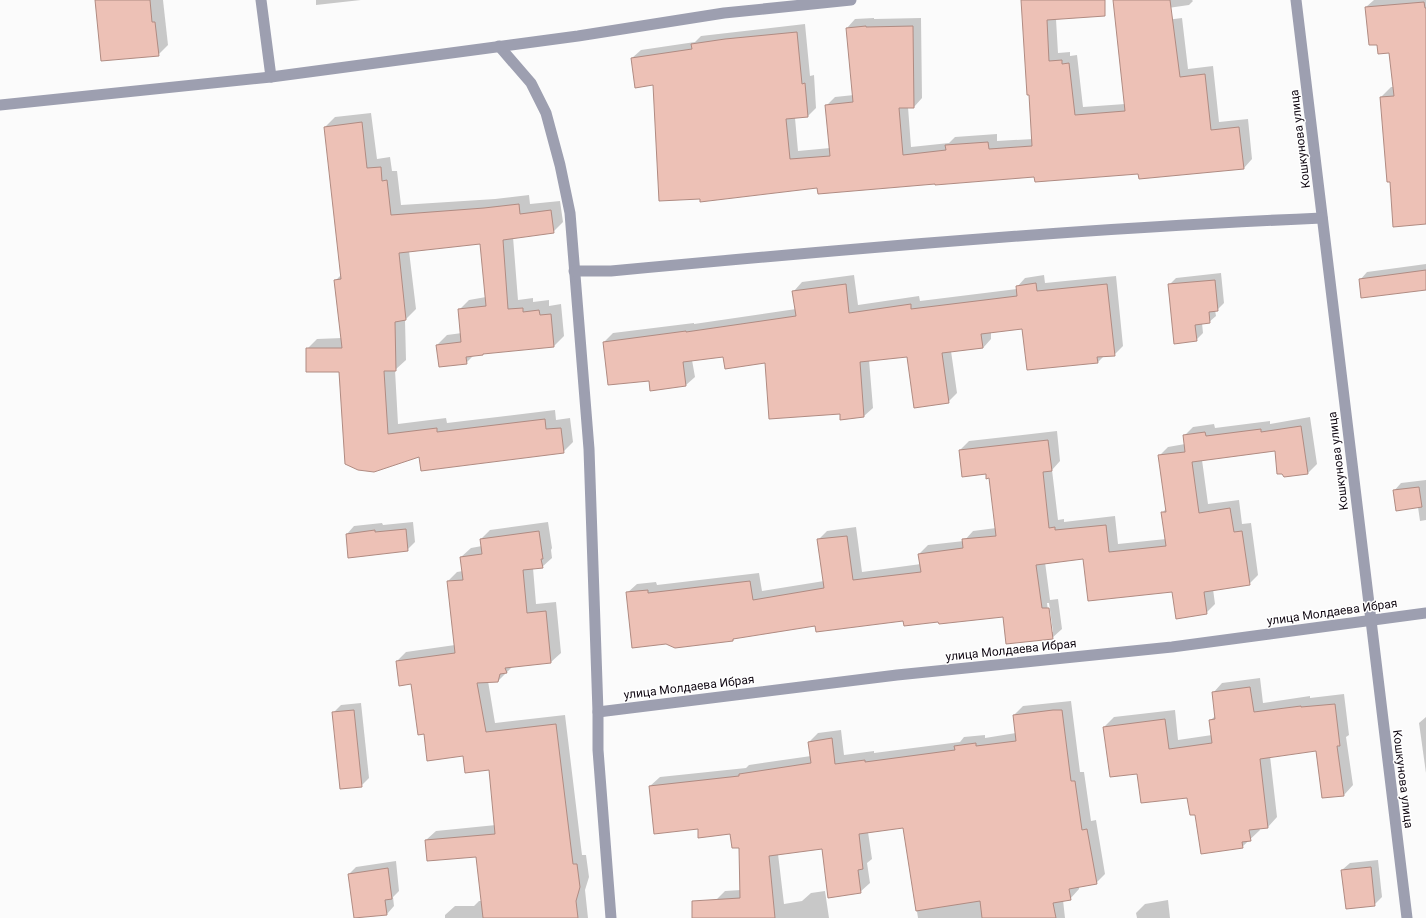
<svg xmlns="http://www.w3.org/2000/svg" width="1426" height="918" viewBox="0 0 1426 918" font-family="Roboto,sans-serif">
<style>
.shadow{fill:#0003;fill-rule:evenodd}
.building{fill:#edc1b6;stroke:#b08b82}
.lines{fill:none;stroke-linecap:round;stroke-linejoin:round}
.minor{stroke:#9d9fb0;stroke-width:11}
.labels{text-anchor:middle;stroke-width:3;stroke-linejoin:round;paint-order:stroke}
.street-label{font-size:12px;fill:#110913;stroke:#fff}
</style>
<rect width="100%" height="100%" fill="#fbfbfb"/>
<g class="shadow">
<path d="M 96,0 L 163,0 L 168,45 L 158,55 Z"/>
<path d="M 316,0 L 361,0 L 316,5 Z"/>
<path d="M 1022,0 L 1076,0 L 1056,19 L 1058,53 L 1070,52 L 1070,56 L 1077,55 L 1083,107 L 1125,104 L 1126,25 L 1182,18 L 1188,69 L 1213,66 L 1219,122 L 1248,119 L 1252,159 L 1244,168 L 1139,173 L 1035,176 L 818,187 L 654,83 L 632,58 L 641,50 L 695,42 L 701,36 L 805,24 L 810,76 L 814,75 L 816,108 L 808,116 L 795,118 L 798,151 L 830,148 L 826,106 L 835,97 L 854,95 L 847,28 L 855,19 L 874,18 L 874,19 L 921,18 L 922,98 L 914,107 L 908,107 L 911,147 L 949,143 L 955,137 L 997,134 L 997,141 L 1033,139 Z"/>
<path d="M 1160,0 L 1192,0 L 1193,1 L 1189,5 L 1161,9 Z"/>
<path d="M 1374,0 L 1426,0 L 1426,223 L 1391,181 L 1381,97 L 1391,87 L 1394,87 L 1390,52 L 1378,44 L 1366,7 Z"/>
<path d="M 371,113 L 377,159 L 390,157 L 392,171 L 397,171 L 401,205 L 495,199 L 529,195 L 530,204 L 560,201 L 563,222 L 553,232 L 513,237 L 518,300 L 533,298 L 533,302 L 549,300 L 549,306 L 561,304 L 564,336 L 554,346 L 484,353 L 474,355 L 466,363 L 437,345 L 447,335 L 462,333 L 459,310 L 469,300 L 486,297 L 481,243 L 409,251 L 416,309 L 405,320 L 406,360 L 395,370 L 398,424 L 446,418 L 447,423 L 555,410 L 556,420 L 570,418 L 573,442 L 563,452 L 420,455 L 374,471 L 340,371 L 307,349 L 317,339 L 342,338 L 336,280 L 342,274 L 325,127 L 335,117 Z"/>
<path d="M 1426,264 L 1426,289 L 1360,280 L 1367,272 Z"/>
<path d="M 1221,273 L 1224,303 L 1217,310 L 1215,310 L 1216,316 L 1209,322 L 1202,323 L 1203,333 L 1196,340 L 1169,285 L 1176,278 Z"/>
<path d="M 854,275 L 858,305 L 919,296 L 920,301 L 1017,289 L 1017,287 L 1025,278 L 1044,275 L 1045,283 L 1116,276 L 1123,346 L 1114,355 L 1104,356 L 1098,362 L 1023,328 L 991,332 L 991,339 L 983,348 L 951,351 L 957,393 L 948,402 L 908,356 L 869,360 L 873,408 L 864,416 L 766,362 L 724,356 L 692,360 L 695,377 L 686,385 L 649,380 L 604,342 L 613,333 L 694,323 L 694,324 L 796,309 L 794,291 L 802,282 Z"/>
<path d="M 1310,417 L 1317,464 L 1308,473 L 1276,450 L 1202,460 L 1208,504 L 1239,500 L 1242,524 L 1251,523 L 1258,575 L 1249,584 L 1213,589 L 1215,604 L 1206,613 L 1173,591 L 1084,558 L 1045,562 L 1050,600 L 1058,599 L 1062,629 L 1052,638 L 1004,616 L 939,621 L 904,620 L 816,625 L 735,638 L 733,640 L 627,593 L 637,584 L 656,582 L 657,585 L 759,573 L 762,591 L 824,581 L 818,540 L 827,531 L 856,527 L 862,572 L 921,564 L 919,554 L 928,545 L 964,541 L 973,531 L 996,528 L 990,477 L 987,473 L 960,450 L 969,441 L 1057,431 L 1060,461 L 1052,470 L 1058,520 L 1064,519 L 1064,522 L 1115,516 L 1118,544 L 1166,539 L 1162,513 L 1166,509 L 1159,456 L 1168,447 L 1185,444 L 1184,436 L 1193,427 L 1214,424 L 1215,428 L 1270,421 L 1270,424 ZM 1047,603 L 1049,603 L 1053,632 L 1051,632 Z"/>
<path d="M 1426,480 L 1426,520 L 1420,521 L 1418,507 L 1394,491 L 1401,483 Z"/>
<path d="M 413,522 L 415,542 L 407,550 L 347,534 L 354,526 L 382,523 L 383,525 Z"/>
<path d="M 548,522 L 552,548 L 551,550 L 552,558 L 542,567 L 533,568 L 536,604 L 556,602 L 561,653 L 551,662 L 513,666 L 498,681 L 488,681 L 495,723 L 565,715 L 582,855 L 586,855 L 589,877 L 585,890 L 588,918 L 445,918 L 445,915 L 455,906 L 474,906 L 479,901 L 482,901 L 477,856 L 426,840 L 436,831 L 496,825 L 490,769 L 464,755 L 397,661 L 406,652 L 455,645 L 448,581 L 457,572 L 463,571 L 461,557 L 471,548 L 482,546 L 481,539 L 490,530 Z"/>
<path d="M 1260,678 L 1263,703 L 1310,696 L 1310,698 L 1344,694 L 1349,735 L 1346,737 L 1353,785 L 1344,795 L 1317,750 L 1270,756 L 1277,817 L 1268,827 L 1259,828 L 1260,830 L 1242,847 L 1196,814 L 1188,797 L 1138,773 L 1104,727 L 1114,717 L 1175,710 L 1178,740 L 1212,735 L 1210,721 L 1216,715 L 1213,693 L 1222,683 Z"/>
<path d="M 1071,701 L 1080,772 L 1084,772 L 1091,821 L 1096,820 L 1105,874 L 1096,883 L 1079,886 L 1079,889 L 1070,899 L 1063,900 L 1065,918 L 918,918 L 904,827 L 868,832 L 872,859 L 867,863 L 870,883 L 860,892 L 822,847 L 778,854 L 784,904 L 802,901 L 811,893 L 825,891 L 829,918 L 716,918 L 716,900 L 725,891 L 741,890 L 740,846 L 731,833 L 698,828 L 650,786 L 660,777 L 746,768 L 749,765 L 811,756 L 809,742 L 818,733 L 841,730 L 844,755 L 874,751 L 874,753 L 960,742 L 964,737 L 985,735 L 985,738 L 1016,733 L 1014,715 L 1023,706 Z"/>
<path d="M 361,703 L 369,778 L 361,786 L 333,713 L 341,705 Z"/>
<path d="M 1426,717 L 1426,773 L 1419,723 Z"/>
<path d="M 1378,860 L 1382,897 L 1374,905 L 1342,870 L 1350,863 Z"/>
<path d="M 396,861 L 399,891 L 393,897 L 394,906 L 387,914 L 355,918 L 349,874 L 356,867 Z"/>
<path d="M 1168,900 L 1170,918 L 1137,918 L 1136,913 L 1145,904 Z"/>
</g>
<g class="building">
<path d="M 95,0 L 150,0 L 152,22 L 155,22 L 159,56 L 101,61 Z"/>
<path d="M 1021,0 L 1105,0 L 1105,16 L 1047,20 L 1049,61 L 1062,60 L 1062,64 L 1069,63 L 1075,115 L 1125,111 L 1113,0 L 1170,0 L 1180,77 L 1205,74 L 1211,130 L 1239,127 L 1244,169 L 1139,179 L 1138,174 L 1035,182 L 1034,177 L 935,185 L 935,184 L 818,194 L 817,188 L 700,202 L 700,199 L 659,201 L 653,85 L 635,88 L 631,58 L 692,49 L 691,44 L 725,39 L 797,32 L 802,84 L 805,83 L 808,117 L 786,119 L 790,159 L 830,156 L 825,105 L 853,102 L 846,28 L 866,26 L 866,27 L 913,26 L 914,108 L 899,108 L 903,155 L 946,150 L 945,145 L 988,142 L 989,149 L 1032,146 L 1029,95 L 1027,95 Z"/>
<path d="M 1424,2 L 1425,8 L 1426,8 L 1426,224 L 1393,227 L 1390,182 L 1387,182 L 1380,97 L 1394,96 L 1389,53 L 1378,54 L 1377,45 L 1369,45 L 1365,7 Z"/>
<path d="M 362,122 L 367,168 L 381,167 L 382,181 L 387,180 L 391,215 L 484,208 L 519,204 L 520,214 L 551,210 L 554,233 L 503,240 L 508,309 L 523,308 L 523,312 L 539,310 L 540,315 L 551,314 L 554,347 L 483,354 L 483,355 L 466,357 L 467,364 L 439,367 L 436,345 L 461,342 L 458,309 L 486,306 L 480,244 L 399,253 L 406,320 L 395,322 L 396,371 L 384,371 L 388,434 L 437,428 L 437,432 L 545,419 L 546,429 L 561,428 L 564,453 L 421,471 L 419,457 L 374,472 L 358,470 L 345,464 L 339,372 L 306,372 L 306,348 L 342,348 L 334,280 L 341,279 L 324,127 Z"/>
<path d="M 1426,270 L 1426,290 L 1361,298 L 1359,279 Z"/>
<path d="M 1215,280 L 1218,311 L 1209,312 L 1210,323 L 1195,325 L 1197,341 L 1174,344 L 1168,284 Z"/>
<path d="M 1036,283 L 1037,291 L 1107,284 L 1115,356 L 1097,357 L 1098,363 L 1027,370 L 1022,329 L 981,334 L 983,348 L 942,353 L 949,403 L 914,408 L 907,357 L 860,362 L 864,417 L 840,420 L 840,414 L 769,419 L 765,363 L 725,369 L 723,357 L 683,362 L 686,386 L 650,391 L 649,381 L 608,385 L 603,342 L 686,331 L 686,332 L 796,316 L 792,291 L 846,284 L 849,313 L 911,304 L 911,309 L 1017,296 L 1016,286 Z"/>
<path d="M 1301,426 L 1308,474 L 1284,477 L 1282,474 L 1277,474 L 1275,451 L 1192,462 L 1199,513 L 1230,508 L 1234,532 L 1242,531 L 1250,585 L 1204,592 L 1207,614 L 1176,619 L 1172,592 L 1088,601 L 1083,559 L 1036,565 L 1042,608 L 1049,608 L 1053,639 L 1006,644 L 1003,617 L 939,624 L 938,622 L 904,626 L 903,621 L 816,632 L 815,626 L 733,639 L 733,641 L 675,648 L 666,644 L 632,648 L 626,592 L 648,590 L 648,593 L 750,581 L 753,600 L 824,588 L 817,539 L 847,536 L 853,580 L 921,572 L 918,554 L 963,548 L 962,539 L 996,536 L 989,478 L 986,479 L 986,474 L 962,477 L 959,450 L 1048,440 L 1052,471 L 1043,472 L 1049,528 L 1055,527 L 1055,530 L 1106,525 L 1109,552 L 1166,546 L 1161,512 L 1166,512 L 1158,455 L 1185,452 L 1183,435 L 1205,432 L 1206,436 L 1261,429 L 1261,432 Z"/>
<path d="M 1419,487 L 1422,507 L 1396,511 L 1393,490 Z"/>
<path d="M 406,529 L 408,551 L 348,558 L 346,534 L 375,530 L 375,532 Z"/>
<path d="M 539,531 L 543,559 L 541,559 L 543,568 L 523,570 L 527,613 L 546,611 L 551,663 L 505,668 L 507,673 L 500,674 L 498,682 L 477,683 L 486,732 L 556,724 L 573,864 L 577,864 L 580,887 L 576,901 L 578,918 L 483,918 L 476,857 L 427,861 L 425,840 L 495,834 L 489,770 L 465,773 L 463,756 L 427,761 L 424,734 L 418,735 L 411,684 L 399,686 L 396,661 L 455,653 L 447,581 L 463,580 L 460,557 L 482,554 L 480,539 Z"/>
<path d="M 1250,687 L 1254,712 L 1301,706 L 1301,707 L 1335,704 L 1340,746 L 1337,746 L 1344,796 L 1322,798 L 1316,751 L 1260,759 L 1268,828 L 1249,830 L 1251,841 L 1242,842 L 1243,848 L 1201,854 L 1195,815 L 1190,815 L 1187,798 L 1141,803 L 1137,774 L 1110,777 L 1103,727 L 1165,719 L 1169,749 L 1212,743 L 1209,720 L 1215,719 L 1212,692 Z"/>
<path d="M 354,710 L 362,787 L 340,789 L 332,712 Z"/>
<path d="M 1053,710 L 1062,710 L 1071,781 L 1075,781 L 1082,830 L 1087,829 L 1097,884 L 1069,889 L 1071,900 L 1053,903 L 1056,918 L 982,918 L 980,901 L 916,911 L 903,828 L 859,834 L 863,869 L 858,870 L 861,893 L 828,898 L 822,849 L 769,856 L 775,918 L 692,918 L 692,901 L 740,898 L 739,848 L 732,848 L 730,834 L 698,838 L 698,829 L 654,834 L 649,786 L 739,776 L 739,774 L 811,763 L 808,742 L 832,738 L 835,764 L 865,760 L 865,762 L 955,750 L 954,746 L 976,743 L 976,746 L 1016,741 L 1013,715 Z"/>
<path d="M 1371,867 L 1375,906 L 1346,909 L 1341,870 Z"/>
<path d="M 388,868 L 392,899 L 385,900 L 387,915 L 354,918 L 348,874 Z"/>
</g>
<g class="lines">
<g class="minor">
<path d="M 261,0 L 271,77"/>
<path d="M 1296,0 L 1407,918"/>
<path d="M 499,46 L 531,83 L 546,113 L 560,165 L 570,213 L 589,449 L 598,712 L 598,750 L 611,918"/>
<path d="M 0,105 L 271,77 L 578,36 L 724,13 L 851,0"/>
<path d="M 574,271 L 611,271 C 848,249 1085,228 1322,218"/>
<path d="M 598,712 L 897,675 L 1172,647 L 1426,613"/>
</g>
</g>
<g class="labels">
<g class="street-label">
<text transform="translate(1300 139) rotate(-97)" y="4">Кошкунова улица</text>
<text transform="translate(1338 461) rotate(-97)" y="4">Кошкунова улица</text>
<text transform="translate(1332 612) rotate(-8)" y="4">улица Молдаева Ибрая</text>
<text transform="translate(1011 650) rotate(-6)" y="4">улица Молдаева Ибрая</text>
<text transform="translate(689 687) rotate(-7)" y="4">улица Молдаева Ибрая</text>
<text transform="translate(1403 779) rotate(83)" y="4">Кошкунова улица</text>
</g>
</g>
</svg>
